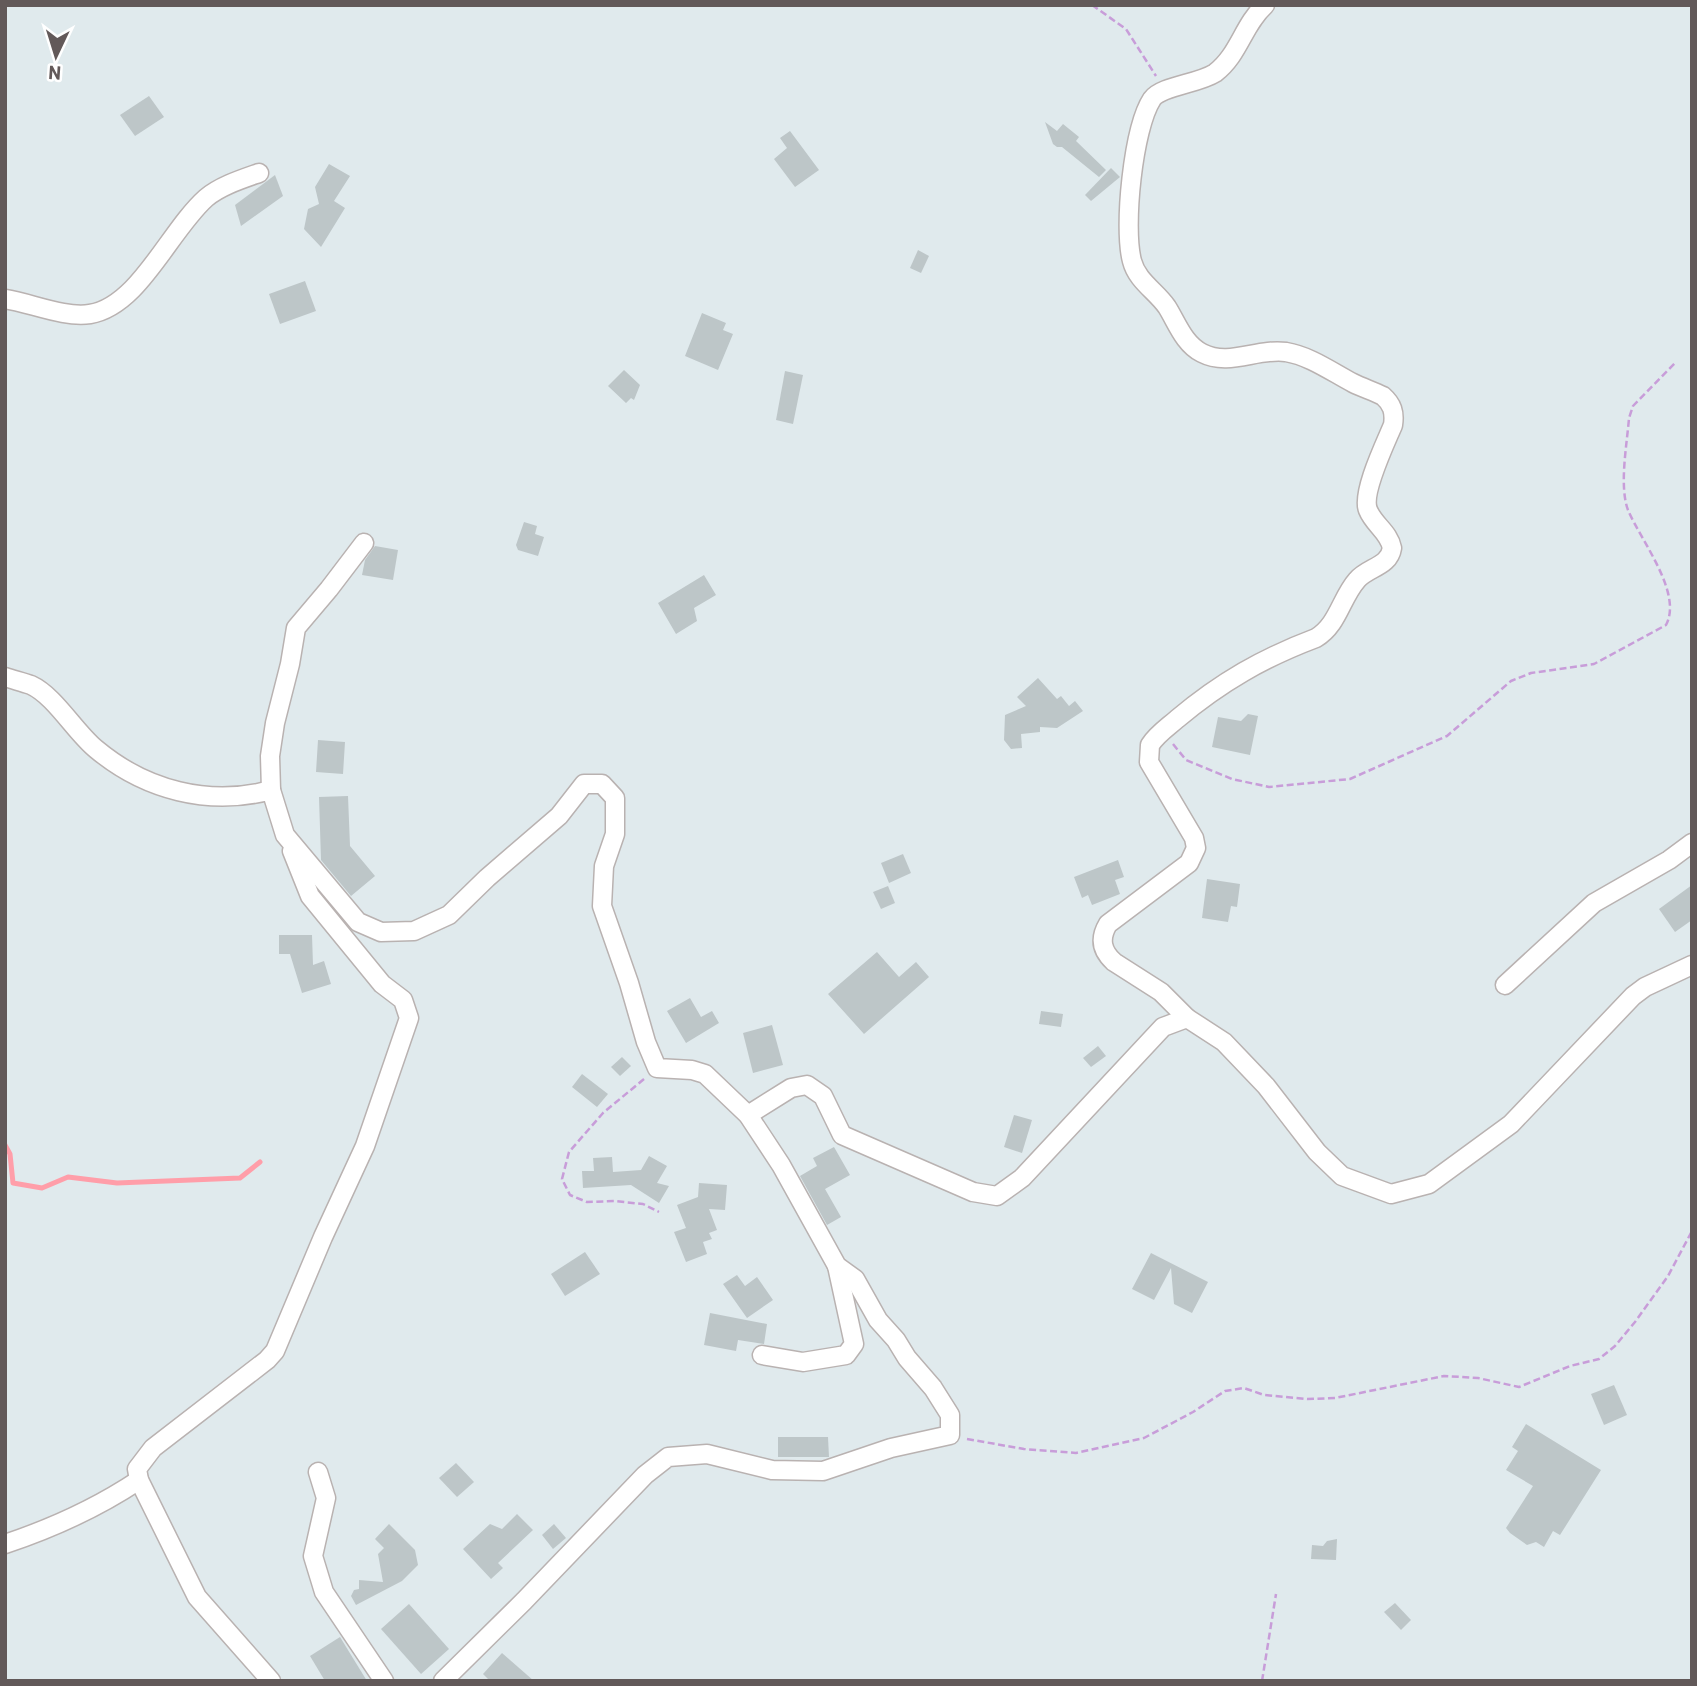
<svg xmlns="http://www.w3.org/2000/svg" width="1697" height="1686" viewBox="0 0 1697 1686" font-family="Barlow,sans-serif">
<style>
.lines{fill:none;stroke-linecap:round;stroke-linejoin:round}
.stream{stroke:#ff9ea9;stroke-width:5}
.building{fill:#bdc6c8}
.minor-casing{stroke:#b9b2b1;stroke-width:21}
.path{stroke:#c89dd9;stroke-width:2.5;stroke-dasharray:7 3.5;stroke-linecap:butt}
.minor{stroke:#fff;stroke-width:18}
</style>
<rect width="100%" height="100%" fill="#e0eaed"/>
<g class="lines">
<path class="stream" d="M 5,1145 L 10,1154 L 13,1183 L 42,1188 L 68,1177 L 117,1183 L 240,1178 L 260,1162"/>
</g>
<g class="building">
<path d="M 149,96 L 164,117 L 135,136 L 120,115 Z"/>
<path d="M 1045,122 L 1057,131 L 1063,124 L 1079,137 L 1076,141 L 1106,170 L 1099,177 L 1062,147 L 1057,147 L 1053,144 Z"/>
<path d="M 790,131 L 819,170 L 795,187 L 774,159 L 787,148 L 780,138 Z"/>
<path d="M 329,164 L 350,176 L 334,201 L 345,208 L 321,247 L 304,229 L 308,209 L 319,204 L 315,187 Z"/>
<path d="M 1111,168 L 1120,177 L 1091,201 L 1085,195 Z"/>
<path d="M 275,175 L 283,196 L 241,226 L 235,205 Z"/>
<path d="M 918,250 L 929,256 L 921,273 L 910,268 Z"/>
<path d="M 305,281 L 316,311 L 280,324 L 269,294 Z"/>
<path d="M 702,313 L 726,323 L 723,330 L 733,334 L 718,370 L 685,356 Z"/>
<path d="M 624,370 L 640,385 L 634,400 L 631,398 L 626,403 L 608,386 Z"/>
<path d="M 785,371 L 803,375 L 793,424 L 776,420 Z"/>
<path d="M 524,522 L 537,526 L 535,534 L 544,537 L 538,556 L 518,550 L 516,545 Z"/>
<path d="M 375,546 L 398,550 L 393,580 L 362,575 L 365,560 Z"/>
<path d="M 704,575 L 716,595 L 694,608 L 697,621 L 676,634 L 658,603 Z"/>
<path d="M 1038,678 L 1057,699 L 1061,696 L 1069,706 L 1075,701 L 1083,711 L 1057,728 L 1040,727 L 1040,732 L 1021,734 L 1022,748 L 1011,749 L 1004,740 L 1005,715 L 1026,706 L 1017,697 Z"/>
<path d="M 1248,714 L 1258,716 L 1250,755 L 1212,747 L 1218,717 L 1241,721 Z"/>
<path d="M 318,740 L 345,742 L 343,774 L 316,772 Z"/>
<path d="M 348,796 L 350,846 L 375,876 L 351,896 L 321,860 L 319,797 Z"/>
<path d="M 903,854 L 911,873 L 889,883 L 881,863 Z"/>
<path d="M 1118,860 L 1124,877 L 1115,880 L 1120,894 L 1092,905 L 1088,895 L 1082,898 L 1074,877 Z"/>
<path d="M 1207,879 L 1240,884 L 1237,907 L 1231,906 L 1228,922 L 1202,918 Z"/>
<path d="M 1692,885 L 1692,920 L 1675,932 L 1659,909 Z"/>
<path d="M 888,886 L 895,903 L 881,909 L 873,892 Z"/>
<path d="M 279,935 L 312,935 L 313,965 L 324,961 L 331,984 L 302,993 L 290,954 L 279,954 Z"/>
<path d="M 877,952 L 899,977 L 916,962 L 929,977 L 864,1034 L 828,994 Z"/>
<path d="M 690,998 L 701,1017 L 712,1011 L 719,1023 L 686,1043 L 667,1011 Z"/>
<path d="M 1041,1011 L 1063,1014 L 1061,1027 L 1039,1024 Z"/>
<path d="M 772,1025 L 783,1065 L 753,1073 L 743,1033 Z"/>
<path d="M 1098,1046 L 1106,1056 L 1091,1067 L 1083,1058 Z"/>
<path d="M 622,1057 L 631,1066 L 620,1076 L 611,1067 Z"/>
<path d="M 582,1074 L 608,1094 L 597,1107 L 572,1087 Z"/>
<path d="M 1014,1115 L 1032,1120 L 1022,1153 L 1004,1147 Z"/>
<path d="M 834,1147 L 850,1175 L 825,1189 L 841,1217 L 827,1225 L 800,1176 L 817,1166 L 813,1158 Z"/>
<path d="M 649,1156 L 667,1166 L 657,1183 L 669,1186 L 659,1203 L 631,1185 L 583,1188 L 582,1171 L 594,1171 L 593,1158 L 612,1157 L 613,1172 L 641,1170 Z"/>
<path d="M 699,1183 L 727,1185 L 725,1210 L 709,1209 L 717,1230 L 709,1233 L 712,1239 L 703,1242 L 707,1254 L 686,1262 L 674,1232 L 686,1228 L 677,1205 L 698,1197 Z"/>
<path d="M 585,1252 L 600,1274 L 565,1296 L 551,1274 Z"/>
<path d="M 1151,1253 L 1208,1282 L 1192,1313 L 1174,1304 L 1171,1268 L 1154,1300 L 1132,1289 Z"/>
<path d="M 737,1275 L 745,1286 L 757,1277 L 773,1300 L 747,1318 L 723,1284 Z"/>
<path d="M 710,1313 L 767,1324 L 764,1344 L 738,1340 L 736,1351 L 704,1345 Z"/>
<path d="M 1614,1385 L 1627,1415 L 1604,1425 L 1591,1394 Z"/>
<path d="M 1526,1424 L 1601,1470 L 1560,1535 L 1553,1531 L 1544,1547 L 1536,1542 L 1527,1545 L 1510,1533 L 1506,1528 L 1533,1486 L 1506,1470 L 1518,1451 L 1512,1447 Z"/>
<path d="M 778,1437 L 828,1437 L 829,1457 L 778,1457 Z"/>
<path d="M 456,1463 L 474,1482 L 457,1497 L 439,1478 Z"/>
<path d="M 517,1514 L 533,1530 L 498,1563 L 503,1568 L 491,1579 L 463,1549 L 490,1524 L 502,1529 Z"/>
<path d="M 389,1524 L 415,1550 L 418,1565 L 402,1581 L 356,1605 L 351,1596 L 354,1590 L 359,1589 L 359,1580 L 383,1582 L 378,1554 L 384,1548 L 375,1539 Z"/>
<path d="M 554,1524 L 566,1538 L 553,1549 L 542,1535 Z"/>
<path d="M 1337,1539 L 1336,1560 L 1311,1559 L 1312,1545 L 1323,1546 L 1327,1541 Z"/>
<path d="M 1395,1603 L 1411,1620 L 1401,1630 L 1384,1612 Z"/>
<path d="M 409,1604 L 449,1649 L 421,1674 L 381,1629 Z"/>
<path d="M 340,1637 L 367,1681 L 325,1681 L 310,1656 Z"/>
<path d="M 502,1653 L 534,1681 L 490,1681 L 483,1674 Z"/>
</g>
<g class="lines">
<defs>
<g id="minor">
<path d="M 5,299 C 31,303 64,318 90,314 C 139,306 169,231 206,198 C 220,186 242,179 259,173"/>
<path d="M 5,677 C 14,680 23,682 31,685 C 55,696 75,732 96,749 C 145,790 209,807 271,790 L 285,835 L 358,922 L 381,932 L 414,931 L 449,915 L 487,878 L 559,816 L 584,784 L 602,784 L 615,798 L 615,834 L 604,866 L 602,906 L 629,983 L 646,1042 L 657,1068 L 692,1070 L 705,1074 L 748,1115 L 781,1165 L 837,1266 L 855,1279 L 878,1320 L 896,1340 L 907,1358 L 933,1388 L 950,1415 L 950,1435 L 891,1448 L 823,1471 L 772,1470 L 707,1454 L 668,1457 L 645,1475 L 524,1601 L 443,1681"/>
<path d="M 271,790 L 270,756 L 275,723 L 290,664 L 296,628 L 329,589 L 364,543"/>
<path d="M 1505,985 L 1594,903 L 1669,860 L 1692,843"/>
<path d="M 1187,1018 L 1161,992 L 1114,962 C 1102,951 1099,939 1108,924 L 1189,863 L 1196,848 L 1194,838 L 1149,762 L 1150,745 C 1157,734 1168,727 1177,719 C 1221,682 1263,658 1316,638 C 1338,625 1341,598 1357,580 C 1368,567 1389,567 1392,548 C 1389,532 1374,525 1368,510 C 1361,493 1386,442 1393,425 C 1395,412 1392,404 1383,396 C 1373,391 1363,388 1353,383 C 1332,372 1310,356 1286,352 C 1257,348 1229,367 1202,353 C 1184,344 1177,323 1167,307 C 1156,291 1137,281 1132,261 C 1123,228 1133,128 1152,99 C 1161,86 1198,84 1215,73 C 1239,55 1243,25 1265,5"/>
<path d="M 748,1115 L 791,1088 L 807,1085 L 823,1096 L 842,1135 L 973,1192 L 997,1196 L 1022,1178 L 1163,1027 L 1187,1018 L 1224,1042 L 1266,1086 L 1317,1152 L 1342,1176 L 1391,1194 L 1429,1184 L 1511,1124 L 1633,996 L 1645,987 L 1692,965"/>
<path d="M 762,1355 L 803,1362 L 846,1355 L 854,1344 L 837,1266"/>
<path d="M 318,1472 L 326,1498 L 313,1556 L 324,1592 L 384,1681"/>
<path d="M 5,1544 C 53,1528 97,1508 139,1480"/>
<path d="M 271,1681 L 197,1597 L 139,1480 L 137,1469 L 153,1448 L 267,1360 L 275,1351 L 323,1237 L 365,1146 L 409,1018 L 403,1000 L 382,984 L 310,896 L 292,851"/>
</g>
</defs>
<use href="#minor" class="minor-casing"/>
<g class="path">
<path d="M 1092,5 L 1126,29 L 1156,76"/>
<path d="M 1173,744 L 1186,760 L 1232,779 L 1269,787 L 1350,779 L 1447,736 L 1511,681 L 1531,673 L 1594,664 L 1666,625 C 1683,593 1641,541 1628,510 C 1619,486 1627,444 1629,418 L 1633,406 L 1676,362"/>
<path d="M 644,1079 L 603,1113 L 569,1152 L 562,1179 L 570,1195 L 587,1202 L 614,1201 L 643,1204 L 659,1212"/>
<path d="M 967,1439 L 1024,1449 L 1076,1453 L 1144,1438 L 1193,1412 L 1225,1391 L 1244,1388 L 1264,1395 L 1307,1399 L 1335,1398 L 1444,1376 L 1478,1378 L 1519,1387 L 1570,1366 L 1599,1359 L 1615,1346 L 1635,1322 L 1668,1276 L 1692,1231"/>
<path d="M 1262,1681 L 1276,1594"/>
</g>
<use href="#minor" class="minor"/>
</g>
<rect width="1697" height="1686" fill="none" stroke="#625959" stroke-width="14"/>
<g transform="translate(56 56) rotate(184)" stroke="#ffffff" stroke-width="5" paint-order="stroke">
<path d="M0-5L12 26L0 18L-12 26Z" fill="#625959"/>
<text y="-10" font-size="19" font-weight="bold" text-anchor="middle" fill="#625959">N</text>
</g>
</svg>
